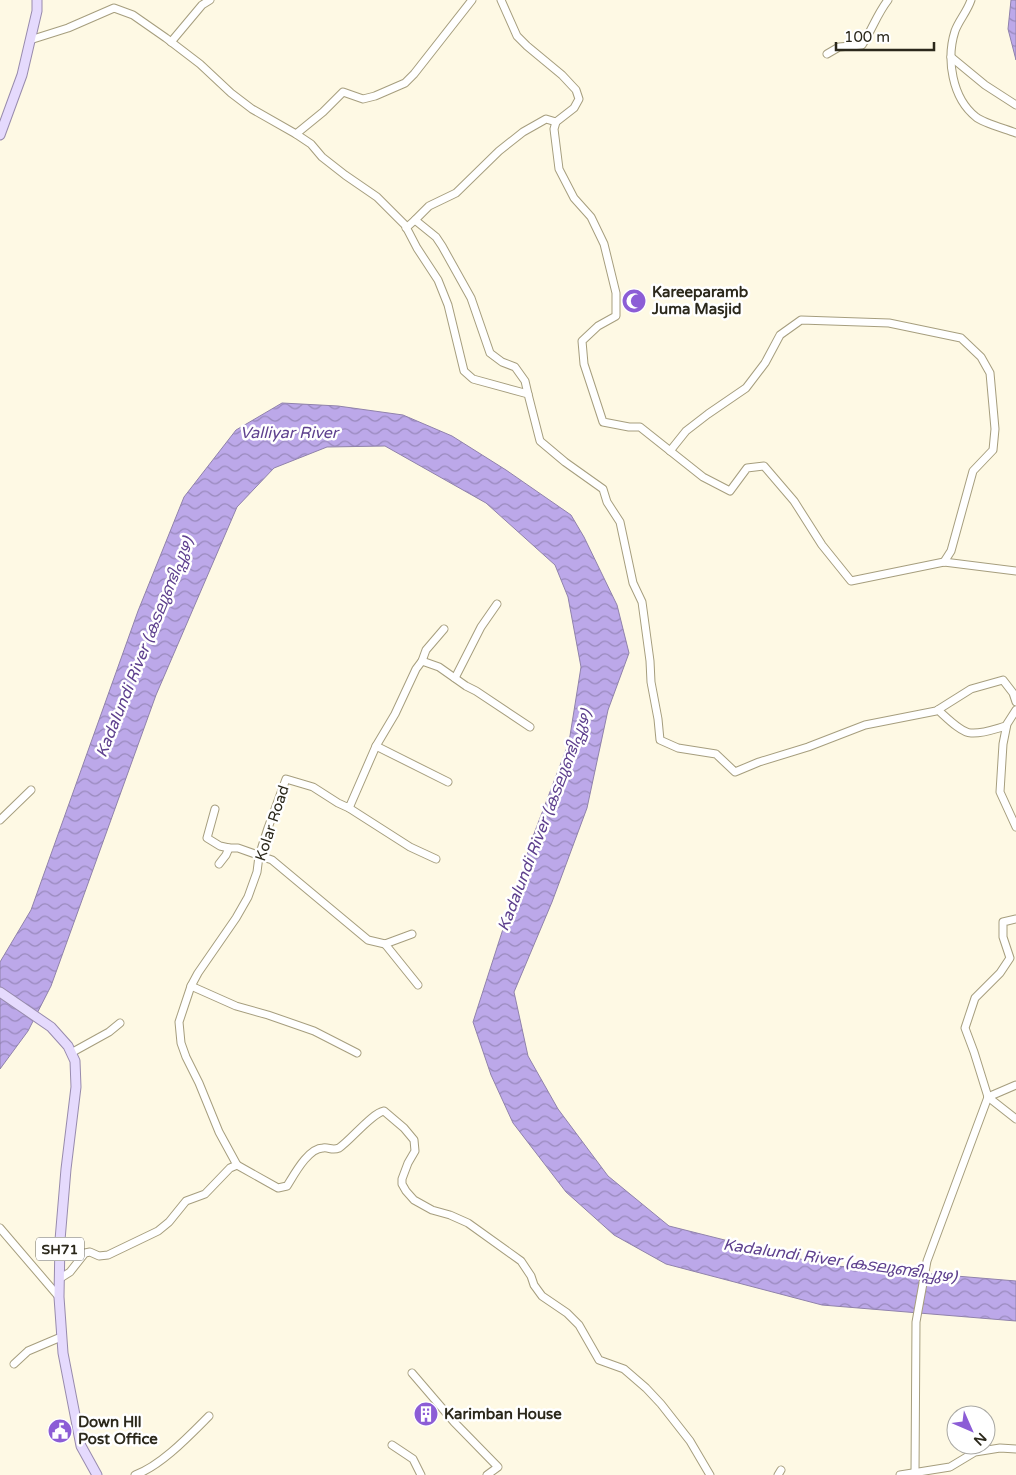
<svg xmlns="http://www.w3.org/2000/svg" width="1016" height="1475" viewBox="0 0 1016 1475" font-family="'Varela Round','Noto Sans Malayalam',sans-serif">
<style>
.water{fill:url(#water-waves);stroke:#9082ab}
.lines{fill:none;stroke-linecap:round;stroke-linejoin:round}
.minor-casing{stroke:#a69e7e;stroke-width:9}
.major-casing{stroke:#988bad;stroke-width:11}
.minor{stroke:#fff;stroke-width:7}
.major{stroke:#e5dafd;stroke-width:9}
.labels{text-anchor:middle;stroke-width:5;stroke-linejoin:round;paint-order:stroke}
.shield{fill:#fff;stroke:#6b685f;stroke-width:1}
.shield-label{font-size:14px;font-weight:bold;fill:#2b281b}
.poi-label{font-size:15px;font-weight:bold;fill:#2b281b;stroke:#fff;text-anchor:start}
.street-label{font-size:15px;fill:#2b281b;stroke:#fff}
.water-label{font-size:16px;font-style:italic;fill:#5e408e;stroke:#fff}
</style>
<defs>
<pattern id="water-waves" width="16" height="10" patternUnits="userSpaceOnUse" patternTransform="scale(1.25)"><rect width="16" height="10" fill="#bca8e9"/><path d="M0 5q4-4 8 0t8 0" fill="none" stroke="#9989bc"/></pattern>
</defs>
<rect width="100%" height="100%" fill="#fef9e4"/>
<g class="water">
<path d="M 1011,0 L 1016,0 L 1016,60 L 1008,29 Z"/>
<path d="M 282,403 L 338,406 L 403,415 L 452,436 L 506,470 L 571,515 L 584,537 L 617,605 L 629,653 L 608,710 L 587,808 L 552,902 L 514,992 L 528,1056 L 558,1109 L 608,1176 L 669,1226 L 824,1265 L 1016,1281 L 1016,1321 L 822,1305 L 666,1264 L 614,1235 L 566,1192 L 513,1123 L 491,1075 L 473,1022 L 532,839 L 569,742 L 581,667 L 568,597 L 555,565 L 486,503 L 385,446 L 327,447 L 274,468 L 237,507 L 156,695 L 51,986 L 28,1031 L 0,1069 L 0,962 L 31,910 L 138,611 L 184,497 L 236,430 Z"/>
</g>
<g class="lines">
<defs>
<g id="minor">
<path d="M 501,0 L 517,36 L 527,46 L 562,75 L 576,90 L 579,99 L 574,108 L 556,122 L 554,129 L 559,169 L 574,198 L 591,217 L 604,244 L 616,293 L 616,316 L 598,326 L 582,341 L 584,364 L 603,422 L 629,427 L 640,427 L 703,477 L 730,491 L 747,468 L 764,466 L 794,501 L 822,545 L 851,581 L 944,562 L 1016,571"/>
<path d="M 971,0 C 967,12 959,20 955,31 C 946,59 952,98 976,117 C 983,123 1006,129 1016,133"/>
<path d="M 30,40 L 68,28 L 114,8 L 133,15 L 166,38 L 200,64 L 231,93 L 252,109 L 296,134 L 311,144 L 322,157 L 345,175 L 377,197 L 405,225 L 417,248 L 438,280 L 448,305 L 464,371 L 473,379 L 528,394 L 540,441 L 565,462 L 603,489 L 607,502 L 620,522 L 633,583 L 642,602 L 650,661 L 651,682 L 658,719 L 660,740 L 678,748 L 716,754 L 735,772 L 759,762 L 808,747 L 865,725 L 936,711 L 971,689 L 1003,680 L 1013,693 L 1016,702"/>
<path d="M 171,42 L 202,5 L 210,0"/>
<path d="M 827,54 L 839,47 L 862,45 C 872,30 877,14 888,0"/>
<path d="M 951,57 L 985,85 L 1016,105"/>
<path d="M 296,134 L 323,112 L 343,92 L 363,99 L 375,96 L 405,83 L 414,74 L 472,0"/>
<path d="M 415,220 L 429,206 L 456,193 L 499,151 L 523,132 L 546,119 L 556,122"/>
<path d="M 406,228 L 415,220 L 436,237 L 442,246 L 471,298 L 490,353 L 502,362 L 515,367 L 525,381 L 528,394"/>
<path d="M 670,451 L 686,431 L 708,414 L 746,388 L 765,363 L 780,335 L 801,320 L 889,323 L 961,338 L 981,357 L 990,373 L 995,429 L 993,450 L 973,471 L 951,551 L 944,562"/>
<path d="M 422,661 L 426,650 L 444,629"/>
<path d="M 455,678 L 481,627 L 497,604"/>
<path d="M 938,710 C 945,716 961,733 971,733 C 982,734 995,729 1006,726"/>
<path d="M 1016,710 L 1007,724 L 1003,744 L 1000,792 L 1016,827"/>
<path d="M 376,746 L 448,782"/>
<path d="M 349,808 L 410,847 L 436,859"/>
<path d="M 215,809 L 207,838 L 220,846 L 229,848 L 238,848 L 272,860 L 368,940 L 385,944 L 412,934"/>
<path d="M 0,820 L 31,790"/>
<path d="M 219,864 L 226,855 L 229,848"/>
<path d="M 385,944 L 418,985"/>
<path d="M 191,986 L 236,1006 L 268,1015 L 314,1031 L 357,1053"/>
<path d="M 71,1053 L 109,1032 L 120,1023"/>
<path d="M 988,1097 L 1016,1119"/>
<path d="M 988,1097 L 1016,1085"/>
<path d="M 237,1165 L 219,1132 L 199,1083 L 186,1057 L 181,1043 L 179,1022 L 191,986 L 198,973 L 236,918 L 248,897 L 257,872 L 259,856 L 268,828 L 286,779 L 313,787 L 338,803 L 349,808 L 376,746 L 395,714 L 416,669 L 422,661 L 439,667 L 466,686 L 476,691 L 530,727"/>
<path d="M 0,1228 L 59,1297"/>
<path d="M 59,1279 L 70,1272 L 85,1253 L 90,1252 L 99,1256 L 108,1255 L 158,1231 L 169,1222 L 186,1201 L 205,1194 L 230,1168 L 237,1165 L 278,1188 L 287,1186 C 294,1175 308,1148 323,1148 C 329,1147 332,1151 339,1148 C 351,1140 372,1113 384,1111 L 404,1128 L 414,1140 L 415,1151 L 408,1163 L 402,1179 L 402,1184 L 406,1191 L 414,1200 L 432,1210 L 450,1215 L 468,1223 L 521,1261 L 531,1276 L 534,1285 L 542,1296 L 567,1313 L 579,1325 L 599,1360 L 624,1369 L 646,1388 L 661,1404 L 690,1441 L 710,1475"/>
<path d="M 14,1364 L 28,1351 L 61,1337"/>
<path d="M 412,1373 L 454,1422 L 498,1467 L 487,1475"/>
<path d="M 392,1445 L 413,1459 L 421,1475"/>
<path d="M 915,1473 L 916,1322 L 927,1261 L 988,1097 L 974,1052 L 965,1028 L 975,998 L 1000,973 L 1010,958 L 1003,937 L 1003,922 L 1016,919"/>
<path d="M 135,1475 C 161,1466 190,1435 209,1416"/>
<path d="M 778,1475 L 781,1470"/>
<path d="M 900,1475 L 950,1467 L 975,1452 L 1000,1448 L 1016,1449"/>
</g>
<g id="major">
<path d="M 0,135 L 22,75 L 37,11 L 37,0"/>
<path d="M 0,992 L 51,1027 L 68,1046 L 75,1061 L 76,1087 L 66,1169 L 60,1240 L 59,1297 L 63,1353 L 81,1446 L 97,1475"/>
</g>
</defs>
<use href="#minor" class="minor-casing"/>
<use href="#major" class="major-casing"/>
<use href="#minor" class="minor"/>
<use href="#major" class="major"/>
</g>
<defs>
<symbol id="mosque-disc" viewBox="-11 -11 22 22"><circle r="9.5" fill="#8c5dd6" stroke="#fff"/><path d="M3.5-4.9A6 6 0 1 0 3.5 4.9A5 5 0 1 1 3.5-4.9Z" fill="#fff"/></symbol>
<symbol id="building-disc" viewBox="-11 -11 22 22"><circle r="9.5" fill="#8c5dd6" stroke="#fff"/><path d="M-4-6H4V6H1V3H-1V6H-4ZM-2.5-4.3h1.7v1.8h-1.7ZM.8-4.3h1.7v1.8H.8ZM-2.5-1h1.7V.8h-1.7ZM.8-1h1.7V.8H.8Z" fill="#fff"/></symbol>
<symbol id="civic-disc" viewBox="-11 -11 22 22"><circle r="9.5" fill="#8c5dd6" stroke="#fff"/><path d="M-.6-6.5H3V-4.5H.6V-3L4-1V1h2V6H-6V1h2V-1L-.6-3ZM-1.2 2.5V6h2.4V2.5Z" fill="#fff"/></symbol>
</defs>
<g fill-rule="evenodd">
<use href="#mosque-disc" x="620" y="287" width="28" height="28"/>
<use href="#building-disc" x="412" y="1400" width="28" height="28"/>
<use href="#civic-disc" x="46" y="1417" width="28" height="28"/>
</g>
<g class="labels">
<rect class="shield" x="36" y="1237.5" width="48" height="23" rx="4"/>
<g class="shield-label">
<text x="60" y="1254">SH71</text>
</g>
<g class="poi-label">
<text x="652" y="297">Kareeparamb<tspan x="652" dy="17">Juma Masjid</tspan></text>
<text x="444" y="1419">Karimban House</text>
<text x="78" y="1427">Down Hll<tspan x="78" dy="17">Post Office</tspan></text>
</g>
<g class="street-label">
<text transform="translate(272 823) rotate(-72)" y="5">Kolar Road</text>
</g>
<g class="water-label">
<text x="289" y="438">Valliyar River</text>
<text transform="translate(144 647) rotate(-68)" y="6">Kadalundi River (കടലുണ്ടിപ്പുഴ)</text>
<text transform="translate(544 820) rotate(-69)" y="6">Kadalundi River (കടലുണ്ടിപ്പുഴ)</text>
<text transform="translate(840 1260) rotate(8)" y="6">Kadalundi River (കടലുണ്ടിപ്പുഴ)</text>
</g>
</g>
<g transform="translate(971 1430) rotate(135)"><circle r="24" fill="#ffffff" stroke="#aaa9a4"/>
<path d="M0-4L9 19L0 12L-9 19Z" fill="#8c5dd6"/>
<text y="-8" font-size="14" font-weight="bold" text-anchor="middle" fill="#2b281b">N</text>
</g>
<path d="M836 42v8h98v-8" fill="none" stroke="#2b281b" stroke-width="2.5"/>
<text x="844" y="42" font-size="15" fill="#2b281b" stroke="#ffffff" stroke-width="4" paint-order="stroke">100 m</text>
</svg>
